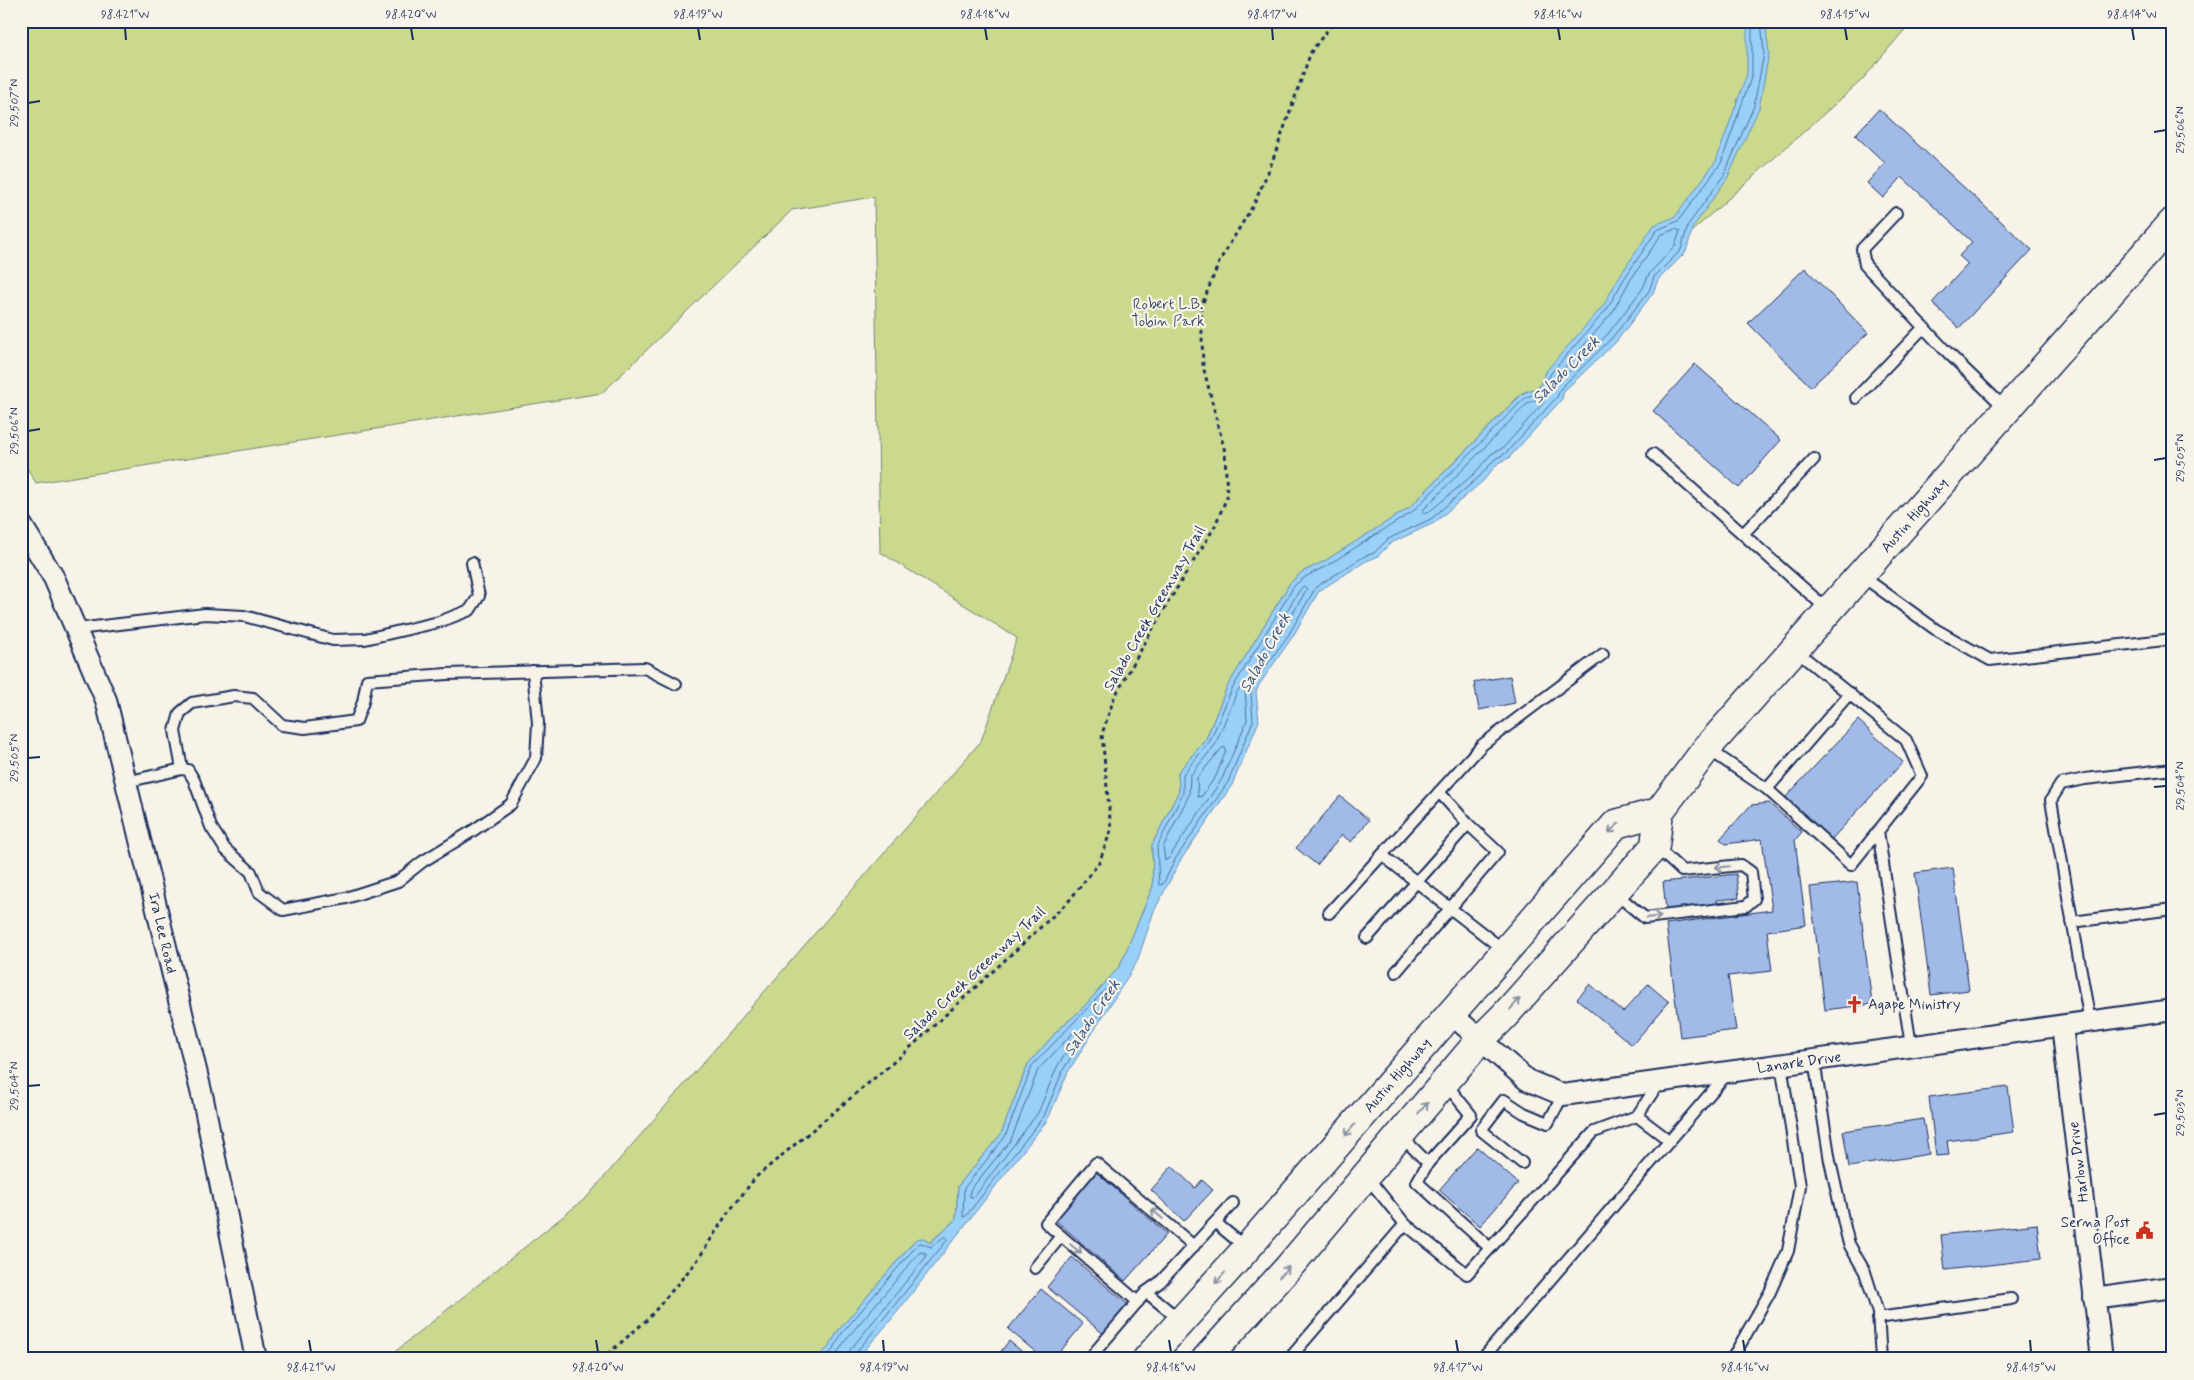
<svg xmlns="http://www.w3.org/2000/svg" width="2194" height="1380" viewBox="0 0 2194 1380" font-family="Mynerve,sans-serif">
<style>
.green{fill:#cad98d;stroke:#728476}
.water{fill:#98d0f8;stroke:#6690ba}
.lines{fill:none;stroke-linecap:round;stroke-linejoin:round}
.shore{stroke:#4d6f9c;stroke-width:1}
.building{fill:#a1bae7;stroke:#1b2f5e}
.lane-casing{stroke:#1b2f5e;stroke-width:14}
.street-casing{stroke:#1b2f5e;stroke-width:24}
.primary-casing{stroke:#1b2f5e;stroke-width:31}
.path{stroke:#1b2f5e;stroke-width:3;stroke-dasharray:4 4;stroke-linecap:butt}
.lane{stroke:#f7f3e8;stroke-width:10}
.street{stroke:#f7f3e8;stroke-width:20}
.primary{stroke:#f7f3e8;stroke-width:28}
.oneway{stroke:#8991a3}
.ticks{fill:none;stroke:#1b2f5e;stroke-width:2}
.labels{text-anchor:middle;stroke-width:4.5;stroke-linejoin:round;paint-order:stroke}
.park-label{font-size:15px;fill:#3e5167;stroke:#f7f3e8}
.street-label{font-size:15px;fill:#1b2f5e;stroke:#f7f3e8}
.poi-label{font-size:15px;fill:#1b2f5e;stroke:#f7f3e8;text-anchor:start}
.water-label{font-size:16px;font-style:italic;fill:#3a5784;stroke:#f7f3e8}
.neatline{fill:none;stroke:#1b2f5e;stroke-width:2}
.ticks-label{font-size:12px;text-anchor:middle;fill:#1b2f5e}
</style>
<rect width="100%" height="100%" fill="#f7f3e8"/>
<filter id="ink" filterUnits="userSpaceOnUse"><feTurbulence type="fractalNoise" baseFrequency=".02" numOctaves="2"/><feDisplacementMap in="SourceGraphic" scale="10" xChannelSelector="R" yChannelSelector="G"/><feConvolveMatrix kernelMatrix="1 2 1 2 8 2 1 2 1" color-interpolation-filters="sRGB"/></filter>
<g filter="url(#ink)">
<path class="green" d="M 21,21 L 1912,21 L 1862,80 L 1646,272 L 1547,370 L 1539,387 L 1522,393 L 1409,508 L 1323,562 L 1302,572 L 1290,583 L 1227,687 L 1206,739 L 1178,772 L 1179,791 L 1152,845 L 1153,886 L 1120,966 L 1080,1011 L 1058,1030 L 1028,1064 L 1001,1134 L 958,1186 L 956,1219 L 929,1243 L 916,1239 L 838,1331 L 829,1347 L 816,1359 L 386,1359 L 587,1197 L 981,741 L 1017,638 L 880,552 L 874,197 L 792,210 L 602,393 L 36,483 L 21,458 Z"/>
<path class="water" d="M 1747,21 L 1765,21 L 1769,53 L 1759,108 L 1728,177 L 1693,227 L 1686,252 L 1658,280 L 1653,293 L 1616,342 L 1564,391 L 1562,399 L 1509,458 L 1498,463 L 1483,481 L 1434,523 L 1391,543 L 1377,557 L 1366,561 L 1319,591 L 1293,636 L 1259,685 L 1256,692 L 1259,721 L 1232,785 L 1180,861 L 1154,911 L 1137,962 L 1068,1072 L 1048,1119 L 891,1320 L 857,1359 L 816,1359 L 829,1347 L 838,1331 L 916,1239 L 924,1238 L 930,1243 L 956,1219 L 958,1186 L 1001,1134 L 1028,1064 L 1058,1030 L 1080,1011 L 1120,966 L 1153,886 L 1152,845 L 1179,791 L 1178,772 L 1206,739 L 1227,687 L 1290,583 L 1302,572 L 1323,562 L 1409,508 L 1523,393 L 1539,387 L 1547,370 L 1603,306 L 1619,277 L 1654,225 L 1675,217 L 1716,161 L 1747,74 Z"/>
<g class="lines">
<g class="shore">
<path d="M 1752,21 L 1752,75 L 1721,163 L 1678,221 L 1657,230 L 1624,279 L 1607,309 L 1551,373 L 1543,390 L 1525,398 L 1412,512 L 1326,566 L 1305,577 L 1294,586 L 1232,689 L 1210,741 L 1183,774 L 1183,793 L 1157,847 L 1159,885 L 1163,884 L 1176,858 L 1228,782 L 1253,721 L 1251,692 L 1254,683 L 1289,634 L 1316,587 L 1363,557 L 1374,553 L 1388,539 L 1431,519 L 1479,477 L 1495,459 L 1506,453 L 1557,397 L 1561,388 L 1612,338 L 1649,291 L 1654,277 L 1681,250 L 1688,225 L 1724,175 L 1754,106 L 1764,53 L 1761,21"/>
<path d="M 1676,229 L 1680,231 L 1675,246 L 1649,274 L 1643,288 L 1608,334 L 1564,376 L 1560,376 L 1560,373 L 1612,313 L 1629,282 L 1661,235 Z"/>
<path d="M 1542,398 L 1544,402 L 1503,448 L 1491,454 L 1475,473 L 1428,513 L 1423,513 L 1423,510 L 1528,403 Z"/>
<path d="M 1304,586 L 1307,589 L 1283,630 L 1263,659 L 1260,659 L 1259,656 L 1299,591 Z"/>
<path d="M 1243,686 L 1245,688 L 1247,720 L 1222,779 L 1168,859 L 1165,860 L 1163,847 L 1189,795 L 1190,776 L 1215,745 L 1237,692 Z"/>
<path d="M 1225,748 L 1226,751 L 1216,776 L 1202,796 L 1198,797 L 1197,778 L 1222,748 Z"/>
<path d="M 1112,983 L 1115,983 L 1116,986 L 1063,1070 L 1044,1116 L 966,1216 L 963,1217 L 964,1188 L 1005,1137 L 1032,1066 Z"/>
<path d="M 1075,1031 L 1078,1031 L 1078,1034 L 1057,1067 L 1038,1113 L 974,1197 L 970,1197 L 970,1190 L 1011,1140 L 1038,1070 Z"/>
<path d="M 823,1359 L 833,1350 L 842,1333 L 918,1244 L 922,1243 L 931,1247 L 944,1237 L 947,1237 L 947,1240 L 855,1354 L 854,1359"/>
<path d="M 833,1359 L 848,1337 L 920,1252 L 926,1253 L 926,1257 L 850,1350 L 847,1359"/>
</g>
</g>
<g class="building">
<path d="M 1879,109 L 2032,250 L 1959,328 L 1932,303 L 1968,264 L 1959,256 L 1972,242 L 1902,177 L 1883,198 L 1867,183 L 1885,163 L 1855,135 Z"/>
<path d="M 1805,268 L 1868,333 L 1811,387 L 1748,323 Z"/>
<path d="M 1695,364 L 1781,440 L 1739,488 L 1653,411 Z"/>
<path d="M 1510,676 L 1515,703 L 1479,710 L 1474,682 Z"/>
<path d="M 1858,720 L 1903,762 L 1829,842 L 1783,800 Z"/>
<path d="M 1340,796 L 1369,820 L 1351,842 L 1342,835 L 1317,865 L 1296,848 Z"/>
<path d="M 1769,803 L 1802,832 L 1795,840 L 1806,925 L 1767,931 L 1772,971 L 1728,976 L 1736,1030 L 1680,1037 L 1666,924 L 1772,910 L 1762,839 L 1726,844 L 1720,839 L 1751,805 Z"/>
<path d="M 1953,868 L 1969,990 L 1931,995 L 1915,873 Z"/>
<path d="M 1736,874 L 1739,898 L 1717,900 L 1718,904 L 1666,910 L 1663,882 Z"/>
<path d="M 1857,882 L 1872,1004 L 1825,1010 L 1810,887 Z"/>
<path d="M 1590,984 L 1623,1012 L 1648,984 L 1669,1002 L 1632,1045 L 1577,999 Z"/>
<path d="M 2008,1087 L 2014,1132 L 1947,1141 L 1949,1155 L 1936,1156 L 1929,1097 Z"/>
<path d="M 1923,1119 L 1929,1154 L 1849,1167 L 1843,1131 Z"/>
<path d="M 1477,1147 L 1518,1183 L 1480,1226 L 1439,1190 Z"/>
<path d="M 1172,1166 L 1195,1188 L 1202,1180 L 1213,1190 L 1184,1221 L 1151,1190 Z"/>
<path d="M 1096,1172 L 1167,1234 L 1125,1281 L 1054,1219 Z"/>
<path d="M 2037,1224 L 2041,1259 L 1945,1270 L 1941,1235 Z"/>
<path d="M 1072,1257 L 1131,1307 L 1106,1336 L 1047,1287 Z"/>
<path d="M 1041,1289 L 1083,1324 L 1054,1359 L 1044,1359 L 1008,1329 Z"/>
<path d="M 1009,1341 L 1031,1359 L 995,1359 Z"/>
<path d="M 1862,1353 L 1862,1359 L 1818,1359 Z"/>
</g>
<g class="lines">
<defs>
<g id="lane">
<path d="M 1896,213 L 1862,249 L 1865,265 L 1943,348 L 2006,409"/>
<path d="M 1856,398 L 1924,327"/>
<path d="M 1653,454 L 1828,610"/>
<path d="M 1744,533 L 1814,459"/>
<path d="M 1862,576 L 1935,629 L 1990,660 L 2173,639"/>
<path d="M 77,629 L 205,614 L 244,616 L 333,640 L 365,639 L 439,622 L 470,610 L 479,596 L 472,563"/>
<path d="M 1708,749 L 1767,789 L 1851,865 L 1922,776 L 1906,740 L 1795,650"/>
<path d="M 182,769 L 175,731 L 180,713 L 192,703 L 234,696 L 253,698 L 282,725 L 305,728 L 356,721 L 363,702 L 367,680 L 447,674 L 645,668 L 676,684"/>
<path d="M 126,782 L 182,769 L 188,770 L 194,780 L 211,827 L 225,849 L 251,872 L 259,892 L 283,910 L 346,898 L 398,881 L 422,862 L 474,830 L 511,804 L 536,758 L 538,723 L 533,671"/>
<path d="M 1767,789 L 1850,693"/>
<path d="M 1878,831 L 1911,1046"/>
<path d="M 1382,855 L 1505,951"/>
<path d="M 1615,893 L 1645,918 L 1746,906 L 1754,899 L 1751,872 L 1741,865 L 1682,871 L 1656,847"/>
<path d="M 1329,913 L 1482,745 L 1603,654"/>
<path d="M 2072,922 L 2173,909"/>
<path d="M 1367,938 L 1468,824"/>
<path d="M 1396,972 L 1498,852 L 1468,824 L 1439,792"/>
<path d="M 2090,1022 L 2051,800 L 2061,784 L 2085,779 L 2173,769"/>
<path d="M 1814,1060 L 1830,1161 L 1845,1228 L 1849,1244 L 1865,1272 L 1878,1313 L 1881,1359"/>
<path d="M 1446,1084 L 1471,1115 L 1428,1163 L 1417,1182 L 1490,1248"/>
<path d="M 1637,1116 L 1670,1141"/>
<path d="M 1400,1135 L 1428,1163"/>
<path d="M 1522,1163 L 1481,1130 L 1504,1100 L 1524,1113 L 1548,1123 L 1563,1095"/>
<path d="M 1367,1177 L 1405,1224 L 1467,1274 L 1594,1132 L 1637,1116 L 1660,1081"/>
<path d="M 1216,1223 L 1246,1248"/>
<path d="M 1035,1268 L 1061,1236"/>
<path d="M 1146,1292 L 1180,1320"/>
<path d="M 1138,1302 L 1046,1223 L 1096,1163 L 1194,1246"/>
<path d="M 1878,1318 L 2011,1299"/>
<path d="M 1089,1359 L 1146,1292 L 1160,1282 L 1233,1203"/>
<path d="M 1289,1359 L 1405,1224"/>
<path d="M 1482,1359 L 1727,1074"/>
<path d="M 1732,1359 L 1770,1292 L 1788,1251 L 1800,1186 L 1781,1064"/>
</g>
<g id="street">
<path d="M 21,524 L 54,578 L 106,700 L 203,1099 L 256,1359"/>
<path d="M 1451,1014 L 1527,1080 L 1563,1095 L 2173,1010"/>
<path d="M 2062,1026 L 2102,1359"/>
<path d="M 2094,1298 L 2173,1287"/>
</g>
<g id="primary">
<path d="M 1147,1359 L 1247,1248 L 1616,824 L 1659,812"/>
<path d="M 1206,1359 L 1288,1268 L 1481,1039 L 1505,1015 L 1655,846 L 1659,812 L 1707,748 L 2173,222"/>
</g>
</defs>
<use href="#lane" class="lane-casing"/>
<use href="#street" class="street-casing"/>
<use href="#primary" class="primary-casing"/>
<path class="path" d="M 602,1359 L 648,1319 L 664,1300 L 697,1261 L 727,1214 L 756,1177 L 901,1056 L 1068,902 L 1099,863 L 1111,830 L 1102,734 L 1114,698 L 1161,614 L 1214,528 L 1227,497 L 1225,452 L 1203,366 L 1201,307 L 1220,260 L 1254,204 L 1271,165 L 1311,52 L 1334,21"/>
<use href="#lane" class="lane"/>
<use href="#street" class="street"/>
<use href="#primary" class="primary"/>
</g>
<defs><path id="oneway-shaft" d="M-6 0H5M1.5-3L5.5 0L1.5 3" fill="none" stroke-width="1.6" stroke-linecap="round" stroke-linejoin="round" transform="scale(1.25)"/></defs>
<g class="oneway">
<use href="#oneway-shaft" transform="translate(1614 828) rotate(139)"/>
<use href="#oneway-shaft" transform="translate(1722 867) rotate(174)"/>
<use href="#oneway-shaft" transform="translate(1654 917) rotate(-7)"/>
<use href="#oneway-shaft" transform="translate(1515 1004) rotate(-48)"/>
<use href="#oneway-shaft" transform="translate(1423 1108) rotate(-48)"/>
<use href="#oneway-shaft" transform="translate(1350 1130) rotate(131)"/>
<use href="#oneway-shaft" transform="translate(1157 1214) rotate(-140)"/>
<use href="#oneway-shaft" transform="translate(1076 1249) rotate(40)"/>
<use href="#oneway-shaft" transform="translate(1284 1272) rotate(-48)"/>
<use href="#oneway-shaft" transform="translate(1220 1278) rotate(132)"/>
</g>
</g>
<path class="ticks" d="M 125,28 L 126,40M 411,28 L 413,40M 698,28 L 700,40M 985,28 L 987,40M 1272,28 L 1273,40M 1558,28 L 1560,40M 1845,28 L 1847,40M 2132,28 L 2134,40M 28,103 L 40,101M 2154,132 L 2166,130M 28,431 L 40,429M 2154,460 L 2166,458M 28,758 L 40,757M 2154,787 L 2166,786M 28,1086 L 40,1085M 2154,1115 L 2166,1113M 309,1340 L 311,1352M 596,1340 L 598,1352M 883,1340 L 884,1352M 1169,1340 L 1171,1352M 1456,1340 L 1458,1352M 1743,1340 L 1745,1352M 2030,1340 L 2031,1352"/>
<defs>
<symbol id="church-bare" viewBox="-9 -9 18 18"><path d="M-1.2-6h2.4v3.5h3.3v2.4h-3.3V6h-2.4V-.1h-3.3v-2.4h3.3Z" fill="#c8321e" stroke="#f7f3e8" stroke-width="2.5" paint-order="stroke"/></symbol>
<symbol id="civic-bare" viewBox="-9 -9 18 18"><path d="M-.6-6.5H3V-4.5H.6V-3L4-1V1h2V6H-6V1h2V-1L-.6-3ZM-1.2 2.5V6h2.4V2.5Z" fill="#c8321e" stroke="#f7f3e8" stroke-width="2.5" paint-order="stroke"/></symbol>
</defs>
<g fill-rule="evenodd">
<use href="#church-bare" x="1842" y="992" width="25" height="25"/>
<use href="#civic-bare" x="2132" y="1218" width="25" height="25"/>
</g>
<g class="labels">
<g class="park-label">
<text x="1168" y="309">Robert L.B.<tspan x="1168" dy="17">Tobin Park</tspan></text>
</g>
<g class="street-label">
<text transform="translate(1914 515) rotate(-49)" y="5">Austin Highway</text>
<text transform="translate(1154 608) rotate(-60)" y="5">Salado Creek Greenway Trail</text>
<text transform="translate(163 933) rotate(77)" y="5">Ira Lee Road</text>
<text transform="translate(974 973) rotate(-43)" y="5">Salado Creek Greenway Trail</text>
<text transform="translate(1799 1062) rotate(-8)" y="5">Lanark Drive</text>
<text transform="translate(1397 1075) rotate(-49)" y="5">Austin Highway</text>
<text transform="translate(2078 1162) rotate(-97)" y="5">Harlow Drive</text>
</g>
<g class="poi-label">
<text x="1868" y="1009">Agape Ministry</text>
<text x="2130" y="1227" text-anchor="end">Serna Post<tspan x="2130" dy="17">Office</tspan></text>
</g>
<g class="water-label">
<text transform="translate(1565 369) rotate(-45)" y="6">Salado Creek</text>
<text transform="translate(1264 652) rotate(-61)" y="6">Salado Creek</text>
<text transform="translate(1091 1017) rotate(-56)" y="6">Salado Creek</text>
</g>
</g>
<rect width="2194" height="1380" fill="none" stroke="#f7f3e8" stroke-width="55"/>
<rect x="28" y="28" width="2138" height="1324" class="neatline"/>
<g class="ticks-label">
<text x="125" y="18">98.421°W</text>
<text x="411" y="18">98.420°W</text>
<text x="698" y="18">98.419°W</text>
<text x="985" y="18">98.418°W</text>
<text x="1272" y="18">98.417°W</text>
<text x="1558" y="18">98.416°W</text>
<text x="1845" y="18">98.415°W</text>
<text x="2132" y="18">98.414°W</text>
<text transform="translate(14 103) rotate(-90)" y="4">29.507°N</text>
<text transform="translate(2180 130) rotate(-90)" y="4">29.506°N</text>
<text transform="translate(14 431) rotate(-90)" y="4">29.506°N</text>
<text transform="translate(2180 458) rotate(-90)" y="4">29.505°N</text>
<text transform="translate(14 758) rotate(-90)" y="4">29.505°N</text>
<text transform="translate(2180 786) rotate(-90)" y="4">29.504°N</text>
<text transform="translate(14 1086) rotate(-90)" y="4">29.504°N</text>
<text transform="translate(2180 1113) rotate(-90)" y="4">29.503°N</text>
<text x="311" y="1371">98.421°W</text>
<text x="598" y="1371">98.420°W</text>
<text x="884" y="1371">98.419°W</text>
<text x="1171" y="1371">98.418°W</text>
<text x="1458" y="1371">98.417°W</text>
<text x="1745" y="1371">98.416°W</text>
<text x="2031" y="1371">98.415°W</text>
</g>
</svg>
